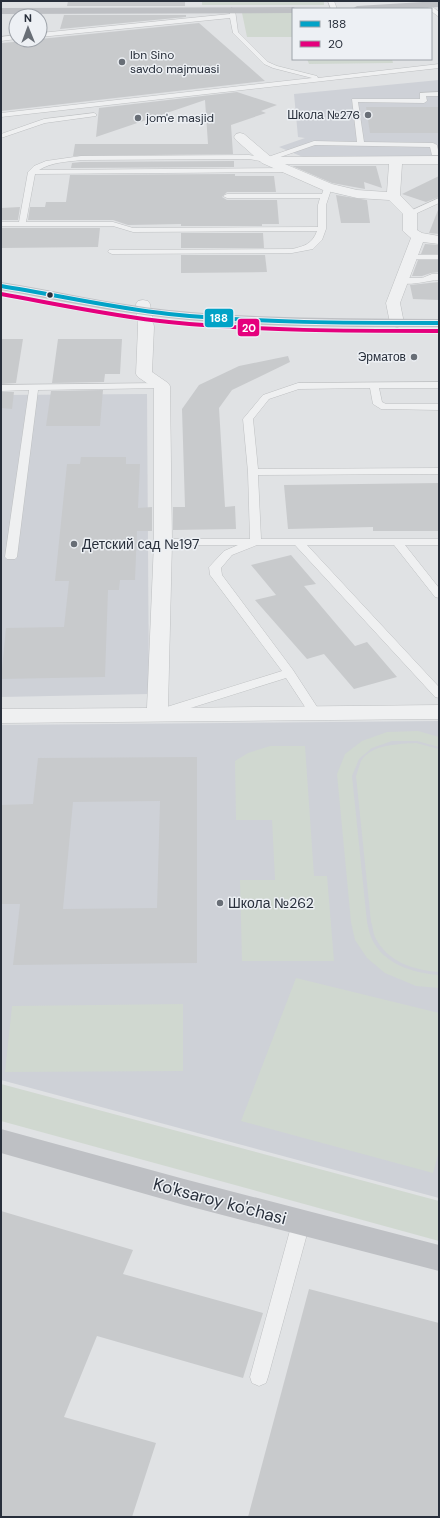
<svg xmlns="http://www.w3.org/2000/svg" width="440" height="1518" viewBox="0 0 440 1518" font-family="'DM Sans',sans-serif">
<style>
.built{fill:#ced1d7}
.green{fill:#d0d8d0}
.building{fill:#c8cacc;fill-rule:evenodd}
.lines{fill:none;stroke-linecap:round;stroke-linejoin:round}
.lane-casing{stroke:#bec0c2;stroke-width:1}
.street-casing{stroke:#bec0c2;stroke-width:1}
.lane{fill:#eff0f1;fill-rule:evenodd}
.street{fill:#eff0f1;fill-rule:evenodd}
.secondary{fill:#bec0c4;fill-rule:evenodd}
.bus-1-casing{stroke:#edf0f4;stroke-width:6}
.bus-2-casing{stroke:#edf0f4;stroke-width:6}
.bus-1{stroke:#02a3c7;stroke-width:4}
.bus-2{stroke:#e5007d;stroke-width:4}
.poi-dot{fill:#686e76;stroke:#edf0f4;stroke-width:1.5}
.bus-dot{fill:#282f3b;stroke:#edf0f4;stroke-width:1.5}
.labels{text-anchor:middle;stroke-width:3;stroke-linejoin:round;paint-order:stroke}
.far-poi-label{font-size:12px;fill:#282f3b;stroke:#edf0f4;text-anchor:start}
.poi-label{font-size:14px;fill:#282f3b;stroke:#edf0f4;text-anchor:start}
.near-street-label{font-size:17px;fill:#282f3b;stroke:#edf0f4}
.line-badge{stroke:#edf0f4;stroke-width:1.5}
.badge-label{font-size:11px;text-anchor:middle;font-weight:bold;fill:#fff}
</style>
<rect width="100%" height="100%" fill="#e0e2e4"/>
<g class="built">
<path d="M 439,80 L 439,158 L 303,157 L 279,147 L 305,138 L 298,137 L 294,94 Z"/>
<path d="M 147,394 L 149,694 L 1,697 L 1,395 Z"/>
<path d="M 439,721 L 439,1198 L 1,1080 L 1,725 Z"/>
</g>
<g class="green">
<rect x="202" y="1" width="122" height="4"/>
<path d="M 242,13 L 293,13 L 293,37 L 247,37 Z"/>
<path d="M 307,59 L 392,59 L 393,63 L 309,64 Z"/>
<path d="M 418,731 L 439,737 L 439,747 L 417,741 L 392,741 L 372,748 L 359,759 L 352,776 L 367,922 C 368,926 369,932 371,937 C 382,964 413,973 439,975 L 439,988 L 416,986 L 385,973 L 367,958 L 355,940 L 351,922 L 337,774 L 345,754 L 362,741 L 387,732 Z"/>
<path d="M 416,743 L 439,749 L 439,972 C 414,970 387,962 375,937 C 373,933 373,926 371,922 L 356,776 C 358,771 359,766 361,761 C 371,744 400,744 416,743 Z"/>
<path d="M 270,746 L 305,746 L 314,876 L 327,876 L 334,961 L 242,961 L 240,880 L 275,880 L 272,820 L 236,820 L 235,761 L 248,753 Z"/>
<path d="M 296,978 L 439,1013 L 439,1151 L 433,1173 L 241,1121 Z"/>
<path d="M 183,1004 L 183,1071 L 5,1072 L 12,1006 Z"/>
<path d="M 1,1084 L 439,1201 L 439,1241 L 1,1121 Z"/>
</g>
<g class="building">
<path d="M 68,1 L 185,1 L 185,6 L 67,6 Z"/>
<path d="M 64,15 L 186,15 L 186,17 L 60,29 Z"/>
<path d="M 199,23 L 265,81 L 1,111 L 1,43 L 40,40 L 40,39 Z"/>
<path d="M 237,92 L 277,105 L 261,111 L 266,113 L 231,125 L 233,154 L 73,156 L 75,144 L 208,144 L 205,100 L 96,137 L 99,108 Z"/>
<path d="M 366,107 L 439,107 L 439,133 L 370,133 Z"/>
<path d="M 234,161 L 234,167 L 71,168 L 72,163 L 81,162 Z"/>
<path d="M 292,166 L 376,166 L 382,188 L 364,182 L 365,189 L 332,183 Z"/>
<path d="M 235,174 L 235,176 L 274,176 L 276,192 L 227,192 L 222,197 L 227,200 L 277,200 L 279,224 L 262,224 L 262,226 L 181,226 L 181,224 L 128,225 L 113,220 L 28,220 L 30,207 L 45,207 L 46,202 L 66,202 L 70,175 Z"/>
<path d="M 439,176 L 439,197 L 426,202 L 402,194 Z"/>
<path d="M 336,195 L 367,200 L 370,223 L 341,223 Z"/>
<path d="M 20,207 L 18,220 L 1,220 L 1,208 Z"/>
<path d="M 438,210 L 439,234 L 429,233 Z"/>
<path d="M 1,228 L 100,228 L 98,247 L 1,248 Z"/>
<path d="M 181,233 L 263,233 L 264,248 L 181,248 Z"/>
<path d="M 425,244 L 439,245 L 439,254 L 421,254 Z"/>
<path d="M 181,255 L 265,255 L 267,272 L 181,273 Z"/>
<path d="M 418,260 L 439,260 L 439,272 L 431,273 L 422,276 L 412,276 Z"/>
<path d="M 439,282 L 439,300 L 413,299 L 410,285 Z"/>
<path d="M 1,339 L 23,339 L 16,383 L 1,384 Z"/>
<path d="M 58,339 L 122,339 L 120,374 L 105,374 L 104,382 L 52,383 Z"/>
<path d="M 288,356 L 290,362 L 232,390 L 219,408 L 225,507 L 235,506 L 236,529 L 173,530 L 173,507 L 185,507 L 182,409 L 199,385 L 239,366 Z"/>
<path d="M 103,390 L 100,426 L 46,426 L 51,391 Z"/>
<path d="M 1,392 L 14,392 L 12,409 L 1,408 Z"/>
<path d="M 81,457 L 126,457 L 126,464 L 140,464 L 138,508 L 152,507 L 152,531 L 137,531 L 135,580 L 120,580 L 119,590 L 108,590 L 105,677 L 1,679 L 6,628 L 64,627 L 69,581 L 55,581 L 67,464 L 80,464 Z"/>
<path d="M 439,483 L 439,531 L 373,531 L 373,527 L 288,529 L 284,485 Z"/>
<path d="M 291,555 L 316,584 L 304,586 L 337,625 L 355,646 L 367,642 L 397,677 L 354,689 L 324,654 L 307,659 L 255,600 L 276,595 L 251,565 Z"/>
<path d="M 197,757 L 197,963 L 13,965 L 20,904 L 1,904 L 1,805 L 33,804 L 38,758 ZM 160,801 L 157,908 L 63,909 L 73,802 Z"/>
<path d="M 1,1211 L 133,1250 L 123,1274 L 263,1313 L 243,1378 L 97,1336 L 64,1417 L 156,1443 L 132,1517 L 1,1517 Z"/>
<path d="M 309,1289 L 439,1323 L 439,1517 L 248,1517 Z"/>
</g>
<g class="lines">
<defs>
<g id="lane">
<path d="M 328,1 L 334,1 L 337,9 L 331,9 Z"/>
<path d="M 425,4 L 429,4 L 439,12 L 439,17 L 431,11 L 431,9 L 425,6 Z"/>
<path d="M 232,8 L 235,10 L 238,32 L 268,62 L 277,66 L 317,76 L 318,78 L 439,64 L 439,68 L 1,117 L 1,113 L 312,78 L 273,68 L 264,64 L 233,33 L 230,18 L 40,37 L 40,33 L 230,14 L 229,10 Z"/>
<path d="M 16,35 L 16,39 L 1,41 L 1,37 Z"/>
<path d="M 439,92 L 439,96 L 426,96 L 427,101 L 424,103 L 358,102 L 364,142 L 433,143 L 437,145 L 439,155 L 432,155 L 430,147 L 315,145 L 266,162 L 249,159 L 81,160 C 66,162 52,162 39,170 L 290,168 L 294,170 L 290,172 L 35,174 L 26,222 L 113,222 L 133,228 L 318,227 L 318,205 L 320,198 L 227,198 L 223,196 L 227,194 L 322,194 L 325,185 L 331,185 L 332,187 L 326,205 L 326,229 L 322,240 L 313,249 L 292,253 L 112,254 L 108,252 L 109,250 L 292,249 C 305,246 312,244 317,231 L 133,232 L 113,226 L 1,226 L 1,222 L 19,222 L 28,172 L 34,166 L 46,161 L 81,156 L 249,155 L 265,158 L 314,141 L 357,142 L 352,99 L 420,99 L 420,93 Z"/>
<path d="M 94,113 L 96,114 L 96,116 L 45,123 L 1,138 L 1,134 L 44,119 Z"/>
<path d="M 439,198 L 439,203 L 413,215 L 407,215 L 406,213 Z"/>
<path d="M 407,255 L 439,255 L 439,259 L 410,259 L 406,257 Z"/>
<path d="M 432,274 L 439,274 L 439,280 C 428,280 405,288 397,281 L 401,278 L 422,278 Z"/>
<path d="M 439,382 L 439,388 L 379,388 L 382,402 L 386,404 L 439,404 L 439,410 L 381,409 L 373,404 L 370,388 L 299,389 L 269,399 L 253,419 L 258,469 L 439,468 L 439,474 L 258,475 L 261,539 L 439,539 L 439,545 L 405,545 L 439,588 L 439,598 L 435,597 L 394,545 L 307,545 L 439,687 L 439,698 L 435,697 L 295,545 L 257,545 L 232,555 L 221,568 L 222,575 L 293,670 L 321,713 L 319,716 L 311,716 L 286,678 L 165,716 L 157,716 L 155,713 L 157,710 L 282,671 L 210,575 L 209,567 L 211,565 L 224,551 L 238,545 L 163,545 L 158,542 L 163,539 L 250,539 L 248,472 L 243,419 L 263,395 L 298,383 Z"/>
<path d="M 162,383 L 165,384 L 167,386 L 165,388 L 38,390 L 17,557 L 15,559 L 7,559 L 5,557 L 29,390 L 1,391 L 1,385 Z"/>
<path d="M 301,1215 L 307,1218 L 310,1223 L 268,1377 L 266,1383 L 259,1386 L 252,1383 L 250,1377 L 292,1223 L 295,1218 Z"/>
</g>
<g id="street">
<path d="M 240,133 L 244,134 L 271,157 L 439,156 L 439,164 L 402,164 L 400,195 L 417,213 L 417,230 L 422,233 L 439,236 L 439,244 L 423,242 L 400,303 L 404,323 L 402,326 L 397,327 L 392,326 L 390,323 L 386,303 L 411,238 L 403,231 L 403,214 L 389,200 L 357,198 L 323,190 L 262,163 L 236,140 L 234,137 L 236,134 ZM 285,164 L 389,164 L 387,192 L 357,190 L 332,184 Z"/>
<path d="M 143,300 L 148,301 L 150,304 L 154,327 L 152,372 L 168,383 L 170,386 L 172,542 L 168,708 L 439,705 L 439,719 L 1,723 L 1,709 L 147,708 L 154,542 L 154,388 L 138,377 L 136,374 L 138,327 L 136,304 L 138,301 Z"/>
</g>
</defs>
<use href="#lane" class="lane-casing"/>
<use href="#street" class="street-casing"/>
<use href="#lane" class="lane"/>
<use href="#street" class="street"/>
<g class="secondary">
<path d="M 439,1 L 439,7 L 405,9 L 352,9 L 357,6 Z"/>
<path d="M 293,7 L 297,9 L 293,9 L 293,13 L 1,14 L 1,8 Z"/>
<path d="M 1,282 C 57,291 112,304 169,310 C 258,319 349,318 439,319 L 439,327 C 349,327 258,328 169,318 C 112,312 57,300 1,290 Z"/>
<path d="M 1,1129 L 184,1179 L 439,1245 L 439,1271 L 184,1205 L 1,1153 Z"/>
</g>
<defs>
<path id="bus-1" d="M 1,286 C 57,295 112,308 169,314 C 258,323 349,323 439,323"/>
<path id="bus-2" d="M 1,294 C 57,304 112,316 169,322 C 258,331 349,331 439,331"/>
</defs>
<use href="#bus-1" class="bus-1-casing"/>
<use href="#bus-2" class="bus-2-casing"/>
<use href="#bus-1" class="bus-1"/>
<use href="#bus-2" class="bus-2"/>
</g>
<g class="poi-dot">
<circle cx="122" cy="62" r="4"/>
<circle cx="368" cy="115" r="4"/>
<circle cx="138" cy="118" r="4"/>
<circle cx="414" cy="357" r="4"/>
<circle cx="74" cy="544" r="4"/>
<circle cx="220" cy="903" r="4"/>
</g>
<circle class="bus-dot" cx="50" cy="295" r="3.5"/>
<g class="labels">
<g class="far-poi-label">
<text x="130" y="59">Ibn Sino<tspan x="130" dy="14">savdo majmuasi</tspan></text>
<text x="360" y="119" text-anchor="end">Школа №276</text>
<text x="146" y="122">jom'e masjid</text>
<text x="406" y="361" text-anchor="end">Эрматов</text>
</g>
<g class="poi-label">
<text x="82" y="549">Детский сад №197</text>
<text x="228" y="908">Школа №262</text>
</g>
<g class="near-street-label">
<text transform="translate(220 1201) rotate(15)" y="6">Ko'ksaroy ko'chasi</text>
</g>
</g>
<g class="line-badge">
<rect x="204" y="308" width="30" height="20" rx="4" fill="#02a3c7"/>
<rect x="237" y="318" width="23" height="19" rx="4" fill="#e5007d"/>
</g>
<g class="badge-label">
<text x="219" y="322">188</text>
<text x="249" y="332">20</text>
</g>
<rect width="440" height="1518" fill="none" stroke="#282f3b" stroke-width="4"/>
<rect x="292" y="8" width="140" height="52" fill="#edf0f4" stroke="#9ea3aa"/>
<rect x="300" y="21" width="20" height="6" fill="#02a3c7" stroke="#9ea3aa"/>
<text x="328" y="28" font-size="12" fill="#282f3b">188</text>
<rect x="300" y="41" width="20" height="6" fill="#e5007d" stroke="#9ea3aa"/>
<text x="328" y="48" font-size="12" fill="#282f3b">20</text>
<g transform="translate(28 28) rotate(359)"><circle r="19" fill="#edf0f4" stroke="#9ea3aa"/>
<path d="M0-3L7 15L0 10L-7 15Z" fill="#686e76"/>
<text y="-6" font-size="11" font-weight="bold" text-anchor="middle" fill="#282f3b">N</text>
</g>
</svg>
